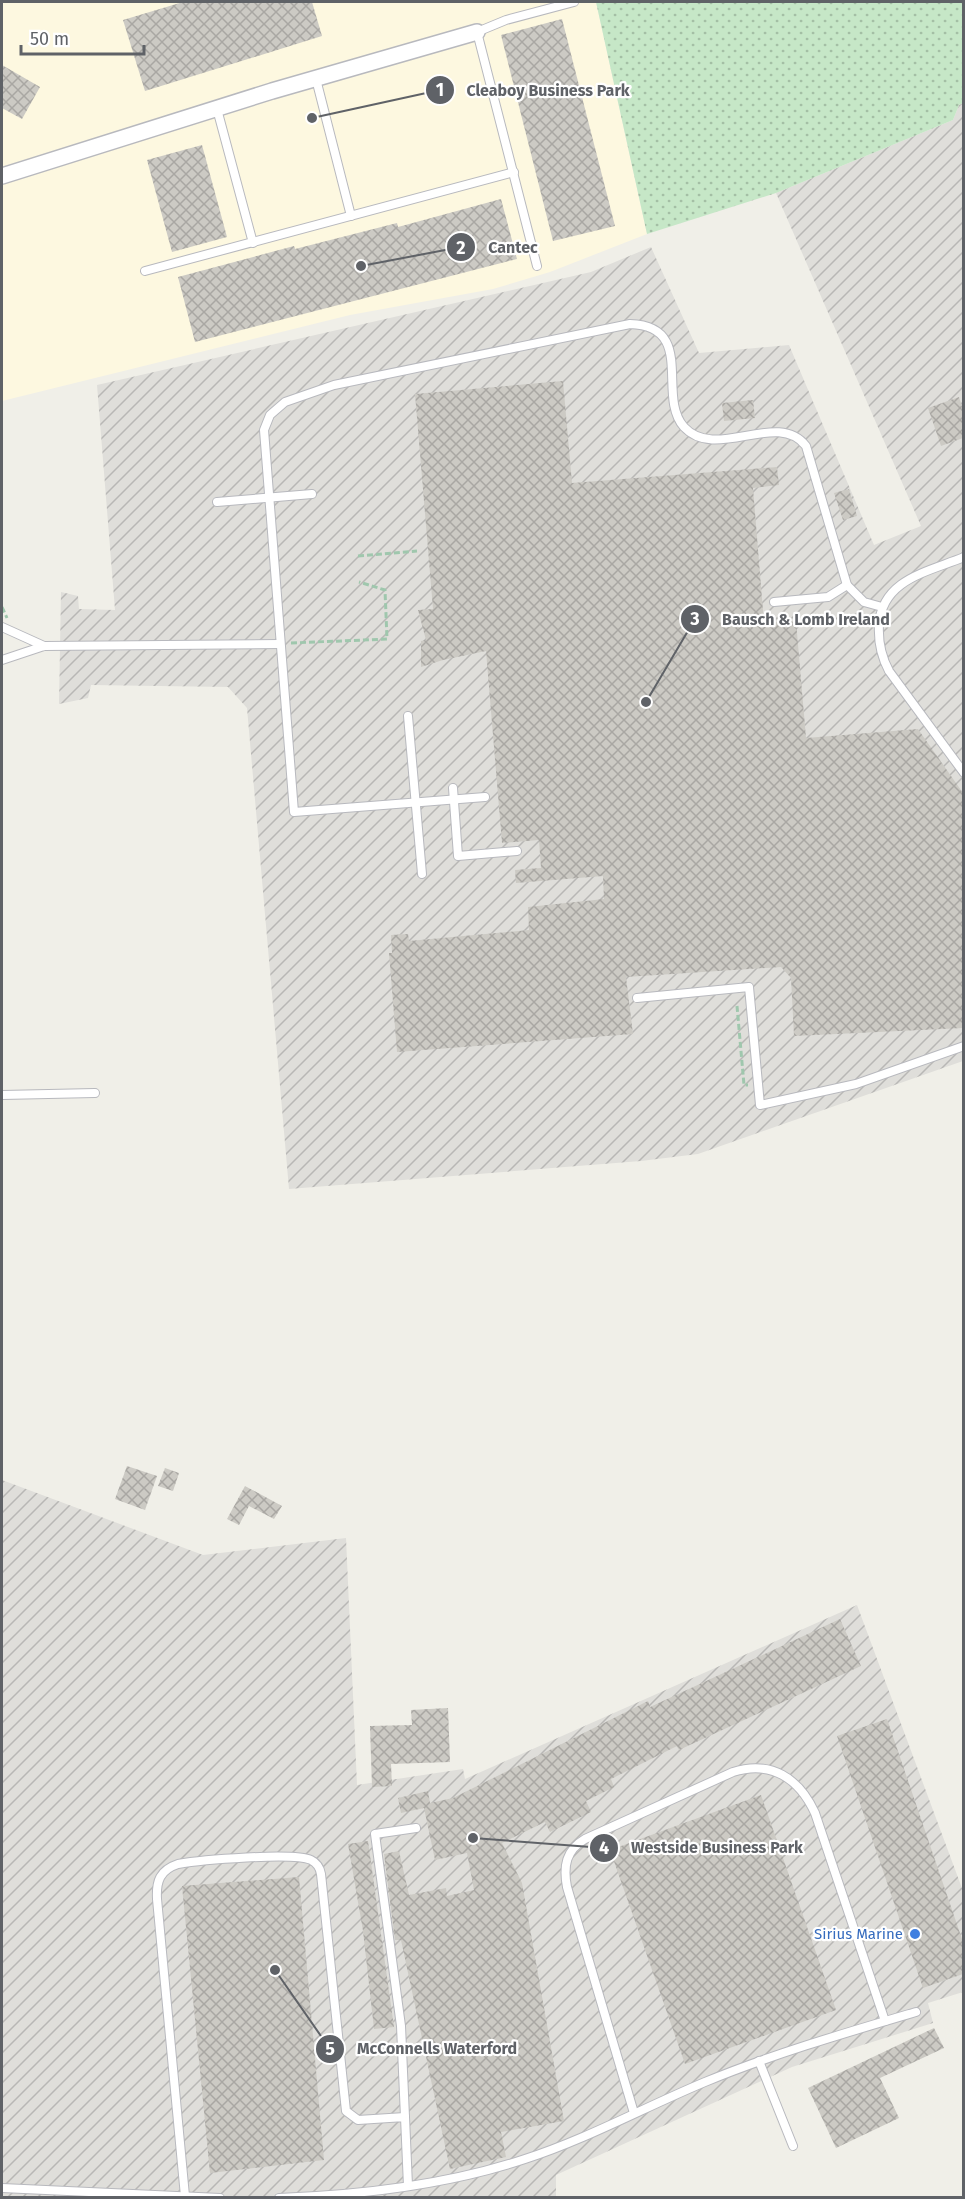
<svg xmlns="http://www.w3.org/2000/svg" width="965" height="2199" viewBox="0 0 965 2199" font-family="'Fira Sans',sans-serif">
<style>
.commercial{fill:#fdf8e0}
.industrial{fill:url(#industrial-furrows)}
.grass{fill:url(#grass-dots)}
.building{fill:url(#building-cross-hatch)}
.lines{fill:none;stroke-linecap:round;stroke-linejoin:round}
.lane-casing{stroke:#b8b9be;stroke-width:10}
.street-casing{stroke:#b8b9be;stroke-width:18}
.path{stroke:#9fc7ad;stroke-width:3;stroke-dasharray:6 3;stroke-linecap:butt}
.lane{stroke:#fff;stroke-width:8}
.street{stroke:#fff;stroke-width:15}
.shop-dot{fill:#3f7fe0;stroke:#fff;stroke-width:2}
.labels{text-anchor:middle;stroke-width:4.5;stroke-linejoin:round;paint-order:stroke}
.shop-label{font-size:15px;fill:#366cbe;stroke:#fff;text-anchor:end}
.leader{fill:none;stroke:#5f6267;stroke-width:2}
.callout-dot{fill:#5f6267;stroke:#fff;stroke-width:2}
.mark-label{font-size:18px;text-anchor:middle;font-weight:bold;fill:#fff}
.callout-label{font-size:16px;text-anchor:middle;font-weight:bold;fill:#5f6267;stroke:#fff;stroke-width:4.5;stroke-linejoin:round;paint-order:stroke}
</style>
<defs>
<pattern id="industrial-furrows" width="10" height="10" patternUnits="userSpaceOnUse" patternTransform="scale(1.5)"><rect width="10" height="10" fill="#dfdeda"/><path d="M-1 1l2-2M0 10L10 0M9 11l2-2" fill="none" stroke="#b8b7b5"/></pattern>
<pattern id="grass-dots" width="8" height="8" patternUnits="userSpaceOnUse" patternTransform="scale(1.5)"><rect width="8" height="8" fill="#c6e7c7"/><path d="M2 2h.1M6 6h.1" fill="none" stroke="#a4bfa5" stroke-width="1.8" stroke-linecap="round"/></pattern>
<pattern id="building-cross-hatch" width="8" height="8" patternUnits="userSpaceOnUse" patternTransform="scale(1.5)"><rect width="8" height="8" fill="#cccac4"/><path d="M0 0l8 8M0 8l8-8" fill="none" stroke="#a9a7a3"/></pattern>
</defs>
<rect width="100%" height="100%" fill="#f0efe8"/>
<path class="commercial" d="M 2,2 L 596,2 L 647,234 L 550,272 L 493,289 L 350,315 L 2,401 Z"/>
<g class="industrial">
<path d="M 963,103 L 963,1061 L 698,1154 L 641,1161 L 289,1189 L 247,708 L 228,687 L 91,685 L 88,698 L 59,704 L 61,592 L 78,596 L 79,609 L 115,610 L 97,385 L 591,272 L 651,247 L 699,353 L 789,345 L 874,545 L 921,526 L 776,193 L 953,120 L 959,105 Z"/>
<path d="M 2,1480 L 203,1555 L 346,1538 L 357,1785 L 463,1769 L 465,1779 L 857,1605 L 963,1891 L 963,1992 L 928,2003 L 933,2023 L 792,2067 L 556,2175 L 556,2197 L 2,2197 Z"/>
</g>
<path class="grass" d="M 596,2 L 963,2 L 963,103 L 959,105 L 953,120 L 776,193 L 647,234 Z"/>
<g class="building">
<path d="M 183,2 L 312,2 L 322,36 L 145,91 L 123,20 Z"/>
<path d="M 562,19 L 615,226 L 553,241 L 501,35 Z"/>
<path d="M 2,65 L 40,87 L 22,119 L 2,108 Z"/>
<path d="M 202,145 L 227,237 L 172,252 L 147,160 Z"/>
<path d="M 501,199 L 517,259 L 195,342 L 178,277 L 294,246 L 295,249 L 397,223 L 398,227 Z"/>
<path d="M 563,381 L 572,483 L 777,467 L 779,485 L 753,488 L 764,623 L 796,621 L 806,738 L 918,729 L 963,793 L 963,1028 L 794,1036 L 791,978 L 781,967 L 626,977 L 633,1034 L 397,1052 L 389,953 L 392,953 L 391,935 L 408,934 L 409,941 L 529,930 L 528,907 L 604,899 L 603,876 L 516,883 L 515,870 L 541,868 L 539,840 L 502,843 L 486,651 L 443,660 L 421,667 L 421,641 L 426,640 L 418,610 L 433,609 L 415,394 Z"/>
<path d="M 959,397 L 963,410 L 963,438 L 941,446 L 928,408 Z"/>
<path d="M 753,400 L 755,418 L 724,421 L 722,403 Z"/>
<path d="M 849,489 L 857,516 L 843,520 L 834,493 Z"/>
<path d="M 127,1466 L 157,1476 L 145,1510 L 115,1499 Z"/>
<path d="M 165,1468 L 179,1473 L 173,1491 L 158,1486 Z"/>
<path d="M 245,1486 L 282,1506 L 274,1519 L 249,1506 L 239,1525 L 227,1519 Z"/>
<path d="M 840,1619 L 861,1666 L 679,1750 L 677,1746 L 611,1779 L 614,1787 L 586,1801 L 591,1812 L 550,1832 L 545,1822 L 502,1843 L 522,1883 L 564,2121 L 501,2132 L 506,2157 L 450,2169 L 401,1940 L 395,1940 L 384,1854 L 399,1851 L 409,1895 L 446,1888 L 447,1896 L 474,1890 L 467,1853 L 435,1860 L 424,1808 L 401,1813 L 398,1798 L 428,1791 L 430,1803 L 453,1798 L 648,1701 L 650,1707 Z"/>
<path d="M 448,1708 L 450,1762 L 391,1764 L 392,1786 L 372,1787 L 370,1726 L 412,1725 L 411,1710 Z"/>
<path d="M 887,1719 L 963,1942 L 963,1974 L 923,1988 L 837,1736 Z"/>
<path d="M 761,1795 L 836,2010 L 685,2064 L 610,1850 Z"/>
<path d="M 368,1841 L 394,2027 L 374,2029 L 363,1931 L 348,1844 Z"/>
<path d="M 299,1877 L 324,2160 L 210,2173 L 182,1886 Z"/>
<path d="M 934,2028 L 944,2048 L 880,2078 L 899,2118 L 836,2148 L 808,2088 Z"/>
</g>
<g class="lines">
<defs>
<g id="lane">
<path d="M 316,79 L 351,216"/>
<path d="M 217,109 L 253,243"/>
<path d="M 537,266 L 477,32 L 506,20 L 574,2"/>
<path d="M 145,271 L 514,172"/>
<path d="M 217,502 L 312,494"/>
<path d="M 964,557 C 928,572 882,579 879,625 C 878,642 881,656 889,671 L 964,773"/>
<path d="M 774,602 L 828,597 L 847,585"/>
<path d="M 2,627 L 44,646"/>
<path d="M 2,660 L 44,646 L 280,644"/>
<path d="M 408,716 L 422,874"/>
<path d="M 453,788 L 458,856 L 517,851"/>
<path d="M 485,797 L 294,812 L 264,430 L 270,415 L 285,402 L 334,385 L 630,324 C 697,326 656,396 684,427 C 716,462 777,409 806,446 L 847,585 L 864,602 L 882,607"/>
<path d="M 637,998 L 749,987 L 760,1105 L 856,1084 L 964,1046"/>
<path d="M 2,1095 L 95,1093"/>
<path d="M 759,2061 L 793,2146"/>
<path d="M 634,2113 L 567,1887 C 563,1866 566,1850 585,1839 L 733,1772 C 771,1760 799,1778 815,1813 L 885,2021"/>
<path d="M 405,2117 L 401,2026 L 375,1834 L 416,1828"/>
<path d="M 2,2188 L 220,2198"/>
<path d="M 185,2196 L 157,1899 C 156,1881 160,1870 178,1864 C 200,1860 294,1852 311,1860 C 317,1863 320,1868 321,1874 L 346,2111 L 358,2120 L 405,2117 L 408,2186"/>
<path d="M 279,2198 C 362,2195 447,2185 525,2159 C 587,2139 645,2107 705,2082 C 773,2054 845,2033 916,2012"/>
</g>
<path id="street" d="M 2,176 L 272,91 L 477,32"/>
</defs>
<use href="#lane" class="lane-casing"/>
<use href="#street" class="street-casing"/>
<g class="path">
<path d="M 358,556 L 417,551"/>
<path d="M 2,607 L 7,618"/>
<path d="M 291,643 L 387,639 L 385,590 L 359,582"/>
<path d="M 737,1006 L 744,1085 L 748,1085"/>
</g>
<use href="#lane" class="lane"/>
<use href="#street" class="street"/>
</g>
<circle class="shop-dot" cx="915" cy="1934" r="6"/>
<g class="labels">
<g class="shop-label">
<text x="903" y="1939">Sirius Marine</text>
</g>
</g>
<path class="leader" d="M312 118L440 90M361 266L461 247M646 702L695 619M473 1838L604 1848M275 1970L330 2049"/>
<g class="callout-dot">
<circle cx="312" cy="118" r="6"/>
<circle cx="361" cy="266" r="6"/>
<circle cx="646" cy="702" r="6"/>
<circle cx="473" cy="1838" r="6"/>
<circle cx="275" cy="1970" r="6"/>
<circle cx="440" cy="90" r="15"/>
<circle cx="461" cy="247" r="15"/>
<circle cx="695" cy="619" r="15"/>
<circle cx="604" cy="1848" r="15"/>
<circle cx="330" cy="2049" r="15"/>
</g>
<g class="mark-label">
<text x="440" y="96">1</text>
<text x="461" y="254">2</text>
<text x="695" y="625">3</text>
<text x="604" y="1854">4</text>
<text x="330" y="2055">5</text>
</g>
<g class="callout-label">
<text x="548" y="96">Cleaboy Business Park</text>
<text x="513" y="253">Cantec</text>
<text x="806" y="625">Bausch &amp; Lomb Ireland</text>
<text x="717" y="1853">Westside Business Park</text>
<text x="437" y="2054">McConnells Waterford</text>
</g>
<rect width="965" height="2199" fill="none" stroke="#5f6267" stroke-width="6"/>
<path d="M21 45v9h123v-9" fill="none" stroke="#5f6267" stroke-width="3"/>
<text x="30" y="45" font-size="18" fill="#5f6267" stroke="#ffffff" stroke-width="4.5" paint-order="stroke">50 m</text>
</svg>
